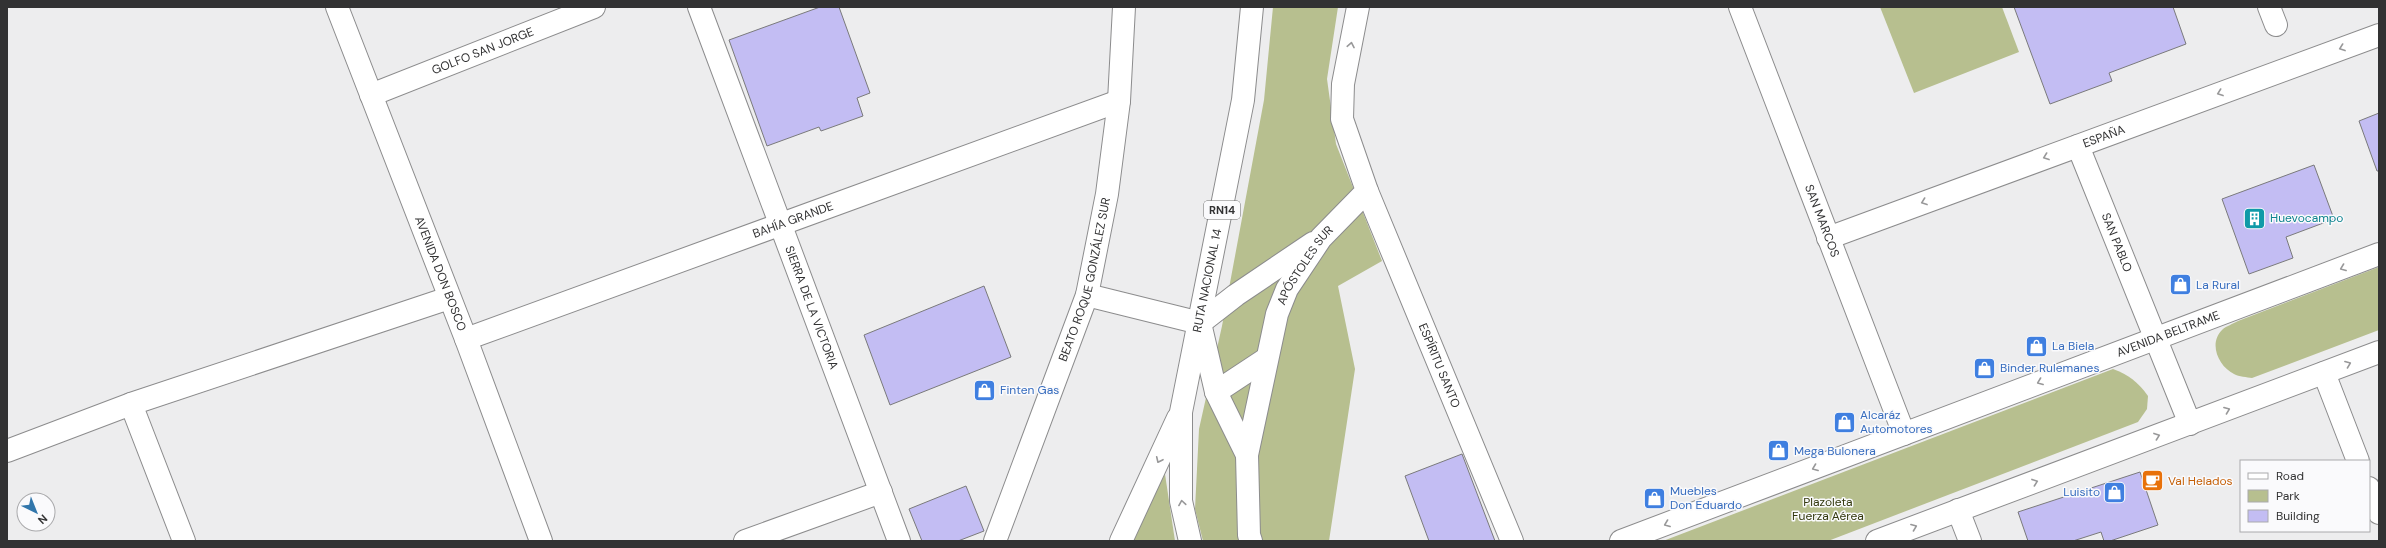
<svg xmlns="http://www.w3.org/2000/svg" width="2386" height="548" viewBox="0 0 2386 548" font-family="'DM Sans',sans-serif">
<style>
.green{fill:#b7bf8f}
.building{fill:#c3bdf3;stroke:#7a7a7b}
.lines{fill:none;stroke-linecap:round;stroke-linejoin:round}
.minor-casing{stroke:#8c8c8d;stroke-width:24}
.major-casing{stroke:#8c8c8d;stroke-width:24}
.highway-casing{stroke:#8c8c8d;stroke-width:24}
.minor{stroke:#fff;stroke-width:22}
.major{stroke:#fff;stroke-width:22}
.highway{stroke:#fff;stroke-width:22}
.oneway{stroke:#989899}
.labels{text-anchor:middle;stroke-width:3;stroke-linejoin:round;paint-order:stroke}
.shield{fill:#fafafc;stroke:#6e6e6f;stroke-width:1}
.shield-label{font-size:11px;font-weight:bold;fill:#323233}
.street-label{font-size:12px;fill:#323233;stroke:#fafafc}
.culture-label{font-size:12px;fill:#0d838f;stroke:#fafafc;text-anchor:start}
.shop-label{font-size:12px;fill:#366cbe;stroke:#fafafc;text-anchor:start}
.food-label{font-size:12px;fill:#c56008;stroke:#fafafc;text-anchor:start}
.park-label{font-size:12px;fill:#32370c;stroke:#fafafc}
</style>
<rect width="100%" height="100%" fill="#ededee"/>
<g class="green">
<path d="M 1273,7 L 1338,7 L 1327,79 L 1336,144 L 1382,261 L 1338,286 L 1355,369 L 1329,541 L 1203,541 L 1195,509 L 1199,429 L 1222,326 L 1264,100 Z"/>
<path d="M 1880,7 L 2002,7 L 2019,52 L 1914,93 Z"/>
<path d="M 2379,267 L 2379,330 L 2252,378 C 2247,377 2239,377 2234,374 C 2219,367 2208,344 2222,330 C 2226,326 2233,324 2238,321 Z"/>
<path d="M 2113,369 C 2129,375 2138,382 2148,396 L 2147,409 L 2138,422 L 1828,541 L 1663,541 Z"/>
<path d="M 1165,474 L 1175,541 L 1129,541 Z"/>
</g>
<g class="building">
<path d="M 820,7 L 839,7 L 870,93 L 857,98 L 863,116 L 821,131 L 819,127 L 767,146 L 729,40 Z"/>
<path d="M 2014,7 L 2173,7 L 2186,44 L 2109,73 L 2112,81 L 2050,104 Z"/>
<path d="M 2379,113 L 2379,171 L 2377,171 L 2359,121 Z"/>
<path d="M 2314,165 L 2334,219 L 2286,237 L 2293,258 L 2249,274 L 2222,199 Z"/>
<path d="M 984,286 L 1011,357 L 890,405 L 864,335 Z"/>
<path d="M 1462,454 L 1495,541 L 1429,541 L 1405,476 Z"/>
<path d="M 2140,472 L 2158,525 L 2110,541 L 2104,541 L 2101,532 L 2073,541 L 2028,541 L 2018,512 Z"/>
<path d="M 966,486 L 984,531 L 958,541 L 922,541 L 909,509 Z"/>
</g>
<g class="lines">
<defs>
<g id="minor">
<path id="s1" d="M 337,7 L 466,339 L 541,541"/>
<path id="s2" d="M 699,7 L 899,541"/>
<path id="s3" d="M 1740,7 L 1904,434"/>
<path d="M 2269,7 L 2276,25"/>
<path id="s4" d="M 371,95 L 594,7"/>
<path id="s5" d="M 2078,146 L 2190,424"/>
<path id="s6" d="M 1367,191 L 1512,541"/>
<path id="s7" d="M 1828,238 L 2379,35"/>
<path d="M 1087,295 L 1200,323"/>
<path d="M 1200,323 L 1236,295 L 1313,243"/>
<path d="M 1200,323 L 1216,392 L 1247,455"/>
<path id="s8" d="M 466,339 L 1119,101"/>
<path d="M 2324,373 L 2358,461"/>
<path d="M 1216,392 L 1266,359"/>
<path d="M 131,404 L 184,541"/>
<path d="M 7,451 L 131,404 L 449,298"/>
<path d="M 2369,488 L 2379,513"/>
<path d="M 1958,510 L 1970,541"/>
<path d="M 745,541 L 881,492"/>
<path id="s9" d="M 995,541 L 1087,295 L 1107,194 L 1119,101 L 1124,7"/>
<path id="s10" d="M 1251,541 L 1249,535 L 1247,455 L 1277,314 L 1287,289 L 1321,238 L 1367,191 L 1342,119 L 1343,84 L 1358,7"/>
</g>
<g id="major">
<path id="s11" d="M 1621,541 L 2379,254"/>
<path d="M 1877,541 L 2379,352"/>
</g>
<g id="highway">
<path d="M 1121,541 L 1178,418"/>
<path id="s12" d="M 1190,541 L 1181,501 L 1181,412 L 1243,100 L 1252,7"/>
</g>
</defs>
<use href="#minor" class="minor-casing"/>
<use href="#major" class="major-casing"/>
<use href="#highway" class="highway-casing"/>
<use href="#minor" class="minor"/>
<use href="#major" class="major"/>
<use href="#highway" class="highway"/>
</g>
<defs><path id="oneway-chevron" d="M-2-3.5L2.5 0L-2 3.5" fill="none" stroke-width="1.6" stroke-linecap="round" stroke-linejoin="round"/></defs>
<g class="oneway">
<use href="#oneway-chevron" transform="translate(1351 45) rotate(-79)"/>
<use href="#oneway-chevron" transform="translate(2342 48) rotate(160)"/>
<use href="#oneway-chevron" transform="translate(2220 93) rotate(160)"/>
<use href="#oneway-chevron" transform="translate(2046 157) rotate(160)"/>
<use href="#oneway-chevron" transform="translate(1924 202) rotate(160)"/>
<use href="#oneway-chevron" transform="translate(2343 268) rotate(159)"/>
<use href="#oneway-chevron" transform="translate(2348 364) rotate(-21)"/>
<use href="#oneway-chevron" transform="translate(2040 382) rotate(159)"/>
<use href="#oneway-chevron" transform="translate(2227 410) rotate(-21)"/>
<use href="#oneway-chevron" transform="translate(2157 436) rotate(-20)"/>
<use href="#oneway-chevron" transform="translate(1159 460) rotate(115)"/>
<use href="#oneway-chevron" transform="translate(1815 468) rotate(159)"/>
<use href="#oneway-chevron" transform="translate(2035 482) rotate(-20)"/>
<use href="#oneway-chevron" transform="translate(1182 503) rotate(-99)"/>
<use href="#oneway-chevron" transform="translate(1667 524) rotate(159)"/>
<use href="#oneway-chevron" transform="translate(1914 527) rotate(-21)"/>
</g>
<defs>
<symbol id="building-square" viewBox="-11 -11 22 22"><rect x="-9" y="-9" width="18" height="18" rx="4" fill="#0f9aa8" stroke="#fafafc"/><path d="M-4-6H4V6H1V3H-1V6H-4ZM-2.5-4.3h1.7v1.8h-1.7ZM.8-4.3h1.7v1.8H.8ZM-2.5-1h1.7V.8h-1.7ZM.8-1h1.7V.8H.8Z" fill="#fff"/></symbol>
<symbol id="shop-square" viewBox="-11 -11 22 22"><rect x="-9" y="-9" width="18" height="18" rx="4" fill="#3f7fe0" stroke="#fafafc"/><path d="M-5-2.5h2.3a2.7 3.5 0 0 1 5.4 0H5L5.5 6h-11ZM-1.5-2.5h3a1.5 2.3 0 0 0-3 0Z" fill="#fff"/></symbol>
<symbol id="cafe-square" viewBox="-11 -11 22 22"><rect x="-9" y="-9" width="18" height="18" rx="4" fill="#e8710a" stroke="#fafafc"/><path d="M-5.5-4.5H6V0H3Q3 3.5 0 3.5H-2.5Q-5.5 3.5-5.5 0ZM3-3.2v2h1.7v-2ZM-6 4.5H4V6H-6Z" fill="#fff"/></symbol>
</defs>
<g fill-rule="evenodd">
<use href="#building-square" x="2242" y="206" width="25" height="25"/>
<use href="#shop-square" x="2168" y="272" width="25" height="25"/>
<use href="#shop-square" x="2024" y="334" width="25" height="25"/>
<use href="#shop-square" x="1972" y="356" width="25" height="25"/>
<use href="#shop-square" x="972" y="378" width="25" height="25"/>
<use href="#shop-square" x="1832" y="410" width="25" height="25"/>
<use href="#shop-square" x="1766" y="438" width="25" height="25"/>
<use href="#cafe-square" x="2140" y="468" width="25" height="25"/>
<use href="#shop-square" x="2102" y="480" width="25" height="25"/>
<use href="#shop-square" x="1642" y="486" width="25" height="25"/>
</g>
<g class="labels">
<rect class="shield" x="1204" y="201" width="36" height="18" rx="3"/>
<g class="shield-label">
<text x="1222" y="214">RN14</text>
</g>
<g class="street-label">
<text dy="4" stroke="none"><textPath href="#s4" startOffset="120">GOLFO SAN JORGE</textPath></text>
<text dy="4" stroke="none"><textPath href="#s7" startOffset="294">ESPAÑA</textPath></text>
<text dy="4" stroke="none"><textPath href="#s8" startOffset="348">BAHÍA GRANDE</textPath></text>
<text dy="4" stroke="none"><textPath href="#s3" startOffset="229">SAN MARCOS</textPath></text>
<text dy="4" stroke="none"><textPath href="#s5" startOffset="104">SAN PABLO</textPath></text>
<text dy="4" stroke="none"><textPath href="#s10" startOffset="287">APÓSTOLES SUR</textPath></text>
<text dy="4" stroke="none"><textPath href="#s1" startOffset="286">AVENIDA DON BOSCO</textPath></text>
<text dy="4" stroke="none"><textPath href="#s9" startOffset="277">BEATO ROQUE GONZÁLEZ SUR</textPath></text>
<text dy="4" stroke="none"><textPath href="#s12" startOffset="264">RUTA NACIONAL 14</textPath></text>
<text dy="4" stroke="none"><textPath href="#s2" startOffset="321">SIERRA DE LA VICTORIA</textPath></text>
<text dy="4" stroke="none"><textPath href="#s11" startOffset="585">AVENIDA BELTRAME</textPath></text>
<text dy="4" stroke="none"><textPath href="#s6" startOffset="189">ESPÍRITU SANTO</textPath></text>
</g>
<g class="culture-label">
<text x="2270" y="222">Huevocampo</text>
</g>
<g class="shop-label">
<text x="2196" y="289">La Rural</text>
<text x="2052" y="350">La Biela</text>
<text x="2000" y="372">Binder Rulemanes</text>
<text x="1000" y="394">Finten Gas</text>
<text x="1860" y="419">Alcaráz<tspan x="1860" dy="14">Automotores</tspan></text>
<text x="1794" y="455">Mega Bulonera</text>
<text x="1670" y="495">Muebles<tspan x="1670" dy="14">Don Eduardo</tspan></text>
<text x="2100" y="496" text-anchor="end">Luisito</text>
</g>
<g class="food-label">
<text x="2168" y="485">Val Helados</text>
</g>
<g class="park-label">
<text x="1828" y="506">Plazoleta<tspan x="1828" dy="14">Fuerza Aérea</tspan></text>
</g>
</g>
<rect width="2386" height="548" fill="none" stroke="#323233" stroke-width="16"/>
<rect x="2240" y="460" width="130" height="72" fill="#fafafc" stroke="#aaaaac"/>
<rect x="2248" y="473" width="20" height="6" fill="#ffffff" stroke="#aaaaac"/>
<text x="2276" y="480" font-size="12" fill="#323233">Road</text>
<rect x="2248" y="490" width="20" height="12" fill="#b7bf8f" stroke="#aaaaac"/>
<text x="2276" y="500" font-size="12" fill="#323233">Park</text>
<rect x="2248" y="510" width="20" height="12" fill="#c3bdf3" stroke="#aaaaac"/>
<text x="2276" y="520" font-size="12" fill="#323233">Building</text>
<g transform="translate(36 512) rotate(137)"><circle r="19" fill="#fafafc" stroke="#aaaaac"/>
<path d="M0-3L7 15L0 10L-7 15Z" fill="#3176ab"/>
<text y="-6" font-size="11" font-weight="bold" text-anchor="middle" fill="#323233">N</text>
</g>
</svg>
